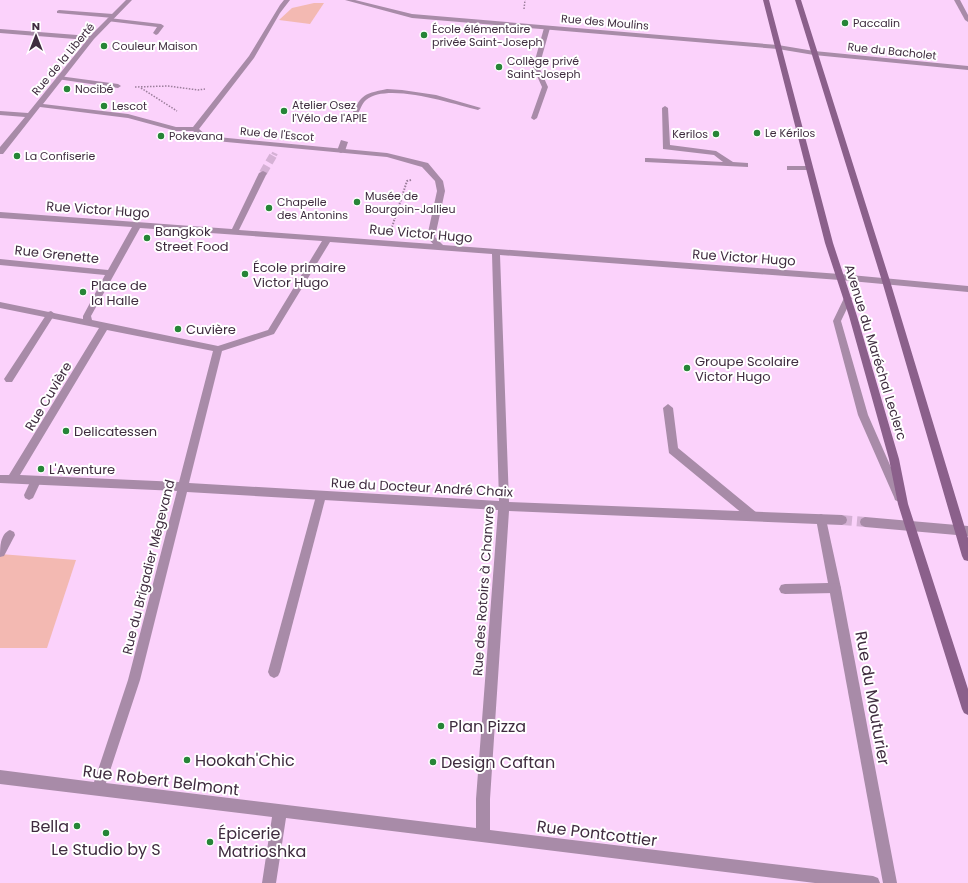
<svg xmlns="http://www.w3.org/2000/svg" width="968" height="883" viewBox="0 0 968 883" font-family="Poppins,sans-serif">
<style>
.green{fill:#f3b9b2}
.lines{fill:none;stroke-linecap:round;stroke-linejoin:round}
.street-tunnel-far2{stroke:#d5b1d5;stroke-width:6;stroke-dasharray:6 3.5;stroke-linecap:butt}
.street-tunnel-far1{stroke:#d5b1d5;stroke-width:8;stroke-dasharray:8 4;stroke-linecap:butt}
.street-tunnel{stroke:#d5b1d5;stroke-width:10;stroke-dasharray:10 5;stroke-linecap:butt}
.path-far1{stroke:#9b7e9b;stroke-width:1.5;stroke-dasharray:1.5 1.5;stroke-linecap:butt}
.path{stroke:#9b7e9b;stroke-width:2;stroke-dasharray:1.5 1.5;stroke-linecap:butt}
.lane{fill:#a88ba8;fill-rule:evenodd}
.street{fill:#a88ba8;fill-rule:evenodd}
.secondary{fill:#8b608b;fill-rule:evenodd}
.poi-dot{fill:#268537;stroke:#fff;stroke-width:1.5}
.labels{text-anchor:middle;stroke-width:4;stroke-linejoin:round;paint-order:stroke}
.far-street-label{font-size:11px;fill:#3f2c3f;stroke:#fff}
.far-poi-label{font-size:11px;fill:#3f2c3f;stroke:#fff;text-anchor:start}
.street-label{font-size:13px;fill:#3f2c3f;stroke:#fff}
.poi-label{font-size:13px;fill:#3f2c3f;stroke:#fff;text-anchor:start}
.near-street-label{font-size:16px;fill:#3f2c3f;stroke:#fff}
.near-poi-label{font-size:16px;fill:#3f2c3f;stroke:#fff;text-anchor:start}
</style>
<rect width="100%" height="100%" fill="#fbd2fb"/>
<g class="green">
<path d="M 314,3 L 324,3 L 310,24 L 279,20 L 292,8 Z"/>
<path d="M 0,554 L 76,560 L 47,648 L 0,648 Z"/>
</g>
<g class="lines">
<path class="street-tunnel-far2" d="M 274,155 L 275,153"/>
<path class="street-tunnel-far1" d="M 263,173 L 274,154"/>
<path class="street-tunnel" d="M 842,520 L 865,522"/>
<g class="path-far1">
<path d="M 524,9 L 525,0"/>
<path d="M 135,87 L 168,86 L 198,90 L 205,89"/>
<path d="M 141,88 L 177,111"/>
</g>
<path class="path" d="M 392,227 L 407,181 L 411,180"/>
<g class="lane">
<path d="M 59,10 L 113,14 L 116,16 L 113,18 L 57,13 L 57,11 Z"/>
<path d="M 109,18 L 161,24 L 164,26 L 158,34 L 156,35 L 153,33 L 157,27 L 107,21 L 107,19 Z"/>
<path d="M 547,26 L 550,28 L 539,67 L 548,87 L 537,118 L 534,120 L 531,118 L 542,87 L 533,67 L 544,28 Z"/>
<path d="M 59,76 L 118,84 L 121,86 L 118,88 L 57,79 L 56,78 Z"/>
<path d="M 387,89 L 402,90 L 436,95 L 481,108 L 478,110 C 452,104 388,82 366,100 C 361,104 359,114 355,119 L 351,119 L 350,118 C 361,96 361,94 387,89 Z"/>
<path d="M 665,106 L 668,108 L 670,145 L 716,151 L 733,162 L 748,163 L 748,167 L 645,162 L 645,158 L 648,158 L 723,162 L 714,155 L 663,149 L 662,108 Z"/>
<path d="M 341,140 L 348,142 L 345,151 L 341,153 L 337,151 Z"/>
<path d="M 787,166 L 809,166 L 813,168 L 809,170 L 787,170 Z"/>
<path d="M 848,295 L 852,298 L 841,321 L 868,415 L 904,497 L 903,500 L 899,502 L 895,500 L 894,497 L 858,415 L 833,321 L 845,296 Z"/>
<path d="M 51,311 L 55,314 L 12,382 L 6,382 L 4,379 L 6,376 L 48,312 Z"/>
<path d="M 668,404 L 673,408 L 678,448 L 757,513 L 758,516 L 757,519 L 753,521 L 749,519 L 669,453 L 663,408 Z"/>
<path d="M 36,477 L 40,478 L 41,481 L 33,498 L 29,500 L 25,498 L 24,495 L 32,478 Z"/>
<path d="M 321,491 L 325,493 L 326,496 L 280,672 L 278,676 L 274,678 L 270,676 L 268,672 L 316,496 L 317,493 Z"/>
<path d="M 821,514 L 825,516 L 826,519 L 841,588 L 839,592 L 835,593 L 785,594 L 781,593 L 779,589 L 781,585 L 785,584 L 828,583 L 816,519 L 817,516 Z"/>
<path d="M 10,530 L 14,532 L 15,535 L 4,556 L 0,557 C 0,547 0,534 10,530 Z"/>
</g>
<g class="street">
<path d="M 126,0 L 132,0 L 94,39 L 43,104 L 128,114 L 176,127 L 193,127 L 249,56 L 280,5 L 284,0 L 290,0 L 280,13 L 254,58 L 199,129 L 207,136 L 387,153 L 428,163 L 443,181 L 445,191 L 435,237 L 443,245 L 840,274 L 968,286 L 968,292 L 840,280 L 500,255 L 509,502 L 842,515 L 846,517 L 847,520 L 846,523 L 842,525 L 509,511 L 490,799 L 490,830 L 873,876 L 878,878 L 880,883 L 815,883 L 286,818 L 276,883 L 262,883 L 272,817 L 0,784 L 0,770 L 94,782 L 128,680 L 177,491 L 0,483 L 0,475 L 9,475 L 99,328 L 0,308 L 0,302 L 83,319 L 83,316 L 105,275 L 0,265 L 0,259 L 108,270 L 132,227 L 0,218 L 0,212 L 232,229 L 259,173 L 263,171 L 267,173 L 239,230 L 433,244 L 427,237 L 437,191 L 435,181 L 422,167 L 387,157 L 205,140 L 193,131 L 176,131 L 128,118 L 40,107 L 3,154 L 0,154 L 0,147 L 25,117 L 0,115 L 0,111 L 28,113 L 87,40 L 0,33 L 0,29 L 90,36 ZM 140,228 L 322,241 L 268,330 L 218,346 L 92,320 L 91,316 ZM 330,242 L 492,254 L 499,501 L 189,483 L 222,351 L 274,334 ZM 107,330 L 213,351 L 179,482 L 20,475 ZM 187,492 L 498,510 L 476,799 L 476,828 L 106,783 L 140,680 Z"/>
<path d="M 345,0 L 355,0 L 412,14 L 778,45 L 814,51 L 968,66 L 968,70 L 814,55 L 778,49 L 412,18 Z"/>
<path d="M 954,0 L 960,0 L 968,15 L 968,22 L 965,20 Z"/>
<path d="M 865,517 L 968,526 L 968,536 L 865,527 L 861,525 L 860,522 L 861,519 Z"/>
<path d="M 835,583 L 839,584 L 841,588 L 897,883 L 883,883 L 829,588 L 831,584 Z"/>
</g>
<g class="secondary">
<path d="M 763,0 L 769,0 L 833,243 L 857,316 L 899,459 L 908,504 L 968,689 L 968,715 L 964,713 L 962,709 L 898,504 L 889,459 L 849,316 L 825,243 Z"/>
<path d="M 795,0 L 801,0 L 890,281 L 968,538 L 968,561 L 964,560 L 962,556 L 882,281 Z"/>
</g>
</g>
<g class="poi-dot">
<circle cx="845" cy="23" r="4"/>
<circle cx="424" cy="35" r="4"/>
<circle cx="104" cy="46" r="4"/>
<circle cx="499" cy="67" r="4"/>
<circle cx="67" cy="89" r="4"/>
<circle cx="104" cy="106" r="4"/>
<circle cx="284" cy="111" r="4"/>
<circle cx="757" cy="133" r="4"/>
<circle cx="716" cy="134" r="4"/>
<circle cx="161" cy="136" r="4"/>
<circle cx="17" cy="156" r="4"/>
<circle cx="357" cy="202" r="4"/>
<circle cx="269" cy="208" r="4"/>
<circle cx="147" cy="238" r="4"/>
<circle cx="245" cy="274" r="4"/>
<circle cx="83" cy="292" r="4"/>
<circle cx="178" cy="329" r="4"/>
<circle cx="687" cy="368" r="4"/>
<circle cx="66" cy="431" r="4"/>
<circle cx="41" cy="469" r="4"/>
<circle cx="441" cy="726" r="4"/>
<circle cx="187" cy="760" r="4"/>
<circle cx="433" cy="762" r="4"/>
<circle cx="77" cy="826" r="4"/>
<circle cx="106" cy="833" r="4"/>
<circle cx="210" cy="842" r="4"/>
</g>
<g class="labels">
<g class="far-street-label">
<text transform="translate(605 22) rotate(5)" y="4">Rue des Moulins</text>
<text transform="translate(892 51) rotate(6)" y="4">Rue du Bacholet</text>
<text transform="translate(63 59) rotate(-50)" y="4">Rue de la Liberté</text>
<text transform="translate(277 134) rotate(5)" y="4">Rue de l'Escot</text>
</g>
<g class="far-poi-label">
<text x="853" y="27">Paccalin</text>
<text x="432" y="33">École élémentaire<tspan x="432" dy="13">privée Saint-Joseph</tspan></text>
<text x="112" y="50">Couleur Maison</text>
<text x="507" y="65">Collège privé<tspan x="507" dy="13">Saint-Joseph</tspan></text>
<text x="75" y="93">Nocibé</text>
<text x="292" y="109">Atelier Osez<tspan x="292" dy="13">l'Vélo de l'APIE</tspan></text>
<text x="112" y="110">Lescot</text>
<text x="765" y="137">Le Kérilos</text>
<text x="708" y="138" text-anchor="end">Kerilos</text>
<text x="169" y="140">Pokevana</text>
<text x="25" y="160">La Confiserie</text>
<text x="365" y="200">Musée de<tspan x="365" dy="13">Bourgoin-Jallieu</tspan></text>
<text x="277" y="206">Chapelle<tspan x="277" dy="13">des Antonins</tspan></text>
</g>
<g class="street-label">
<text transform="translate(98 209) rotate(4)" y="5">Rue Victor Hugo</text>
<text transform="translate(421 233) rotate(5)" y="5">Rue Victor Hugo</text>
<text transform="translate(57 254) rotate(6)" y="5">Rue Grenette</text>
<text transform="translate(744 257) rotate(4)" y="5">Rue Victor Hugo</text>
<text transform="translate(876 352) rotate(73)" y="5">Avenue du Maréchal Leclerc</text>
<text transform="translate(48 396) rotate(-59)" y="5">Rue Cuvière</text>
<text transform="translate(422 487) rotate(3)" y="5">Rue du Docteur André Chaix</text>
<text transform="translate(148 567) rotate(-76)" y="5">Rue du Brigadier Mégevand</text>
<text transform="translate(483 591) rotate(-86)" y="5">Rue des Rotoirs à Chanvre</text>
</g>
<g class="poi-label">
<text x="155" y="236">Bangkok<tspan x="155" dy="15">Street Food</tspan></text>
<text x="253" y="272">École primaire<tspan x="253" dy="15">Victor Hugo</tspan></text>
<text x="91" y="290">Place de<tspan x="91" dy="15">la Halle</tspan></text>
<text x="186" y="334">Cuvière</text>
<text x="695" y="366">Groupe Scolaire<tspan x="695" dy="15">Victor Hugo</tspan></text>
<text x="74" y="436">Delicatessen</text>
<text x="49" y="474">L'Aventure</text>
</g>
<g class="near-street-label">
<text transform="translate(873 698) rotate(80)" y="6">Rue du Mouturier</text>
<text transform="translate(161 780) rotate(7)" y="6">Rue Robert Belmont</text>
<text transform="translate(597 833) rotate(7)" y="6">Rue Pontcottier</text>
</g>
<g class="near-poi-label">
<text x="449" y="732">Plan Pizza</text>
<text x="195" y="766">Hookah'Chic</text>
<text x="441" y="768">Design Caftan</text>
<text x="69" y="832" text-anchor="end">Bella</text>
<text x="218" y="839">Épicerie<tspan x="218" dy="18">Matrioshka</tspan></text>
<text x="106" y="855" text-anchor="middle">Le Studio by S</text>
</g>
</g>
<g transform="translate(36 36)" stroke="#ffffff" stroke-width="3" paint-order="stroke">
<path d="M0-3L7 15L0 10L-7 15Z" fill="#3f2c3f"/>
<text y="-6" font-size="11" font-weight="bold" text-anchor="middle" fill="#3f2c3f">N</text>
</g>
</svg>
